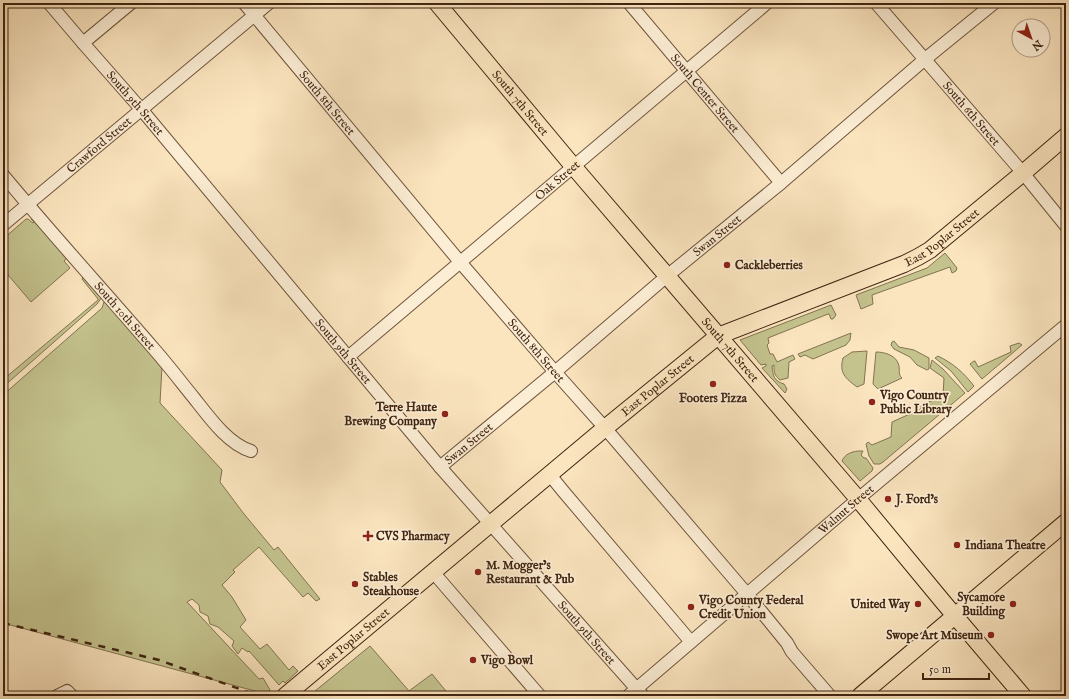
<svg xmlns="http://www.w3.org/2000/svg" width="1069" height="699" viewBox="0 0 1069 699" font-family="'IM FELL English',serif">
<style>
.green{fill:#c4c38e;stroke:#827450}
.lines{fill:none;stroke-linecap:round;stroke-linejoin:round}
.minor-casing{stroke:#6f543c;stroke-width:14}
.major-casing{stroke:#402411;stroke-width:18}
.minor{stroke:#fceed5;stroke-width:12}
.major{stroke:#fbe5bf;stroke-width:16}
.rail{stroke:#402411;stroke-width:2.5;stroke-dasharray:7 7;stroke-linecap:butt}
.poi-dot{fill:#8f2418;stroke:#fceed5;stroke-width:1.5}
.labels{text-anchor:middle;stroke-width:3.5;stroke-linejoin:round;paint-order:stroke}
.street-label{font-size:12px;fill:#402411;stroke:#fceed5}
.poi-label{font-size:12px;font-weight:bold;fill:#402411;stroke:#fceed5;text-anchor:start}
</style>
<rect width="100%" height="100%" fill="#fbe5bf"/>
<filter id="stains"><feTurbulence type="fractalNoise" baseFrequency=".005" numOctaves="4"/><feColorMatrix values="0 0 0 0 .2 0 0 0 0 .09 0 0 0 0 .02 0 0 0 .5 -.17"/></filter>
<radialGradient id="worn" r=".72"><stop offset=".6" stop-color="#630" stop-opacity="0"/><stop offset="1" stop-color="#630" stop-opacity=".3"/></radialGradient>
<g class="green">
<path d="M 34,217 L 67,258 L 64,261 L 70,268 L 31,302 L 3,269 L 3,239 L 26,219 L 28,219 L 33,223 L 34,222 L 31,219 Z"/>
<path d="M 945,253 L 957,268 L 956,271 L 952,273 L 950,267 L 872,295 L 873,304 L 861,309 L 856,295 L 927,268 Z"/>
<path d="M 83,277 L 84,277 L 102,297 L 97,304 L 3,387 L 3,377 L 5,378 L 98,300 L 98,299 L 82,279 Z"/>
<path d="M 105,299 L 162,366 L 160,403 L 222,470 L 220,482 L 244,514 L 274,550 L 278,547 L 320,599 L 316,601 L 308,593 L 303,597 L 259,547 L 233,570 L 235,572 L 222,585 L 232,597 L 246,620 L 240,627 L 260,649 L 267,644 L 289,670 L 293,666 L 298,671 L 285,683 L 283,681 L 279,685 L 249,651 L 248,652 L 242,648 L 238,654 L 232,646 L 234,641 L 218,627 L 210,624 L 208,616 L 200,612 L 199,605 L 192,599 L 187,602 L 259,679 L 263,678 L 270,690 L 266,694 L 3,623 L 3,395 L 102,308 Z"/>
<path d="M 831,305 L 836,315 L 833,319 L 831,319 L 829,314 L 828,314 L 768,338 L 769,343 L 767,345 L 770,354 L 773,354 L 777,362 L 793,355 L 795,359 L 789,362 L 788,378 L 780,380 C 774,375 774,372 774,365 L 772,366 C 773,376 774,381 784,384 L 787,389 L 785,393 L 762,368 L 766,366 L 766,364 L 761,365 L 740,340 Z"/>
<path d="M 851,333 L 850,340 L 846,345 L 813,359 L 805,355 L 800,357 L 798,354 Z"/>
<path d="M 894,341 L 899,347 L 914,350 L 929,358 L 929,369 L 927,370 L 917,365 L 910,357 L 894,349 L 891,345 L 892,342 Z"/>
<path d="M 1019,343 L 1022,345 L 982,379 L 970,364 L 974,361 L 975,361 L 978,367 L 1011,352 L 1010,346 Z"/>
<path d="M 867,351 L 864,384 L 857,387 C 845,378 839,373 843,358 L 852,352 Z"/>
<path d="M 876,352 C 884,352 895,355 898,363 C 901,369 897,374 902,378 L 878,389 L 873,384 Z"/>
<path d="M 938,356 C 954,364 963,372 974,386 L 968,392 L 951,371 L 935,358 Z"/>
<path d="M 932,360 L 943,369 L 965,393 L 883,462 L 880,464 L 874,464 L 869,456 L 866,444 L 868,442 L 872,445 L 891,437 L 892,422 L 921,409 L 921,406 L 943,395 L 944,378 L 930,368 Z"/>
<path d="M 858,451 L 863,451 L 861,455 L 864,458 L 866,458 L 873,468 L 872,471 L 860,481 L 842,461 C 845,454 851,452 858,451 Z"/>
<path d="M 370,646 L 409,691 L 432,674 L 450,696 L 309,696 Z"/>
</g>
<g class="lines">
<defs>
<g id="minor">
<path id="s1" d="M 49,3 L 83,43 L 141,109 L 440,467 L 643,696"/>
<path id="s2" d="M 244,3 L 460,262 L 555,372 L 605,428 L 747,594 L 787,643 L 792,652 L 830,696"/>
<path id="s3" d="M 629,3 L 781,183"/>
<path id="s4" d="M 876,3 L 1023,173 L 1066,226"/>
<path d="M 83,43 L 131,3"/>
<path id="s5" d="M 3,175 C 52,234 104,291 154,349 C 168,365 181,382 194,398 C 209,417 228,444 251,451"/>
<path id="s6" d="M 3,225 L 269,3"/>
<path id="s7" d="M 348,357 L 767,3"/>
<path id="s8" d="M 440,467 L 555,372 L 667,276 L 781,183 L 924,60 L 994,3"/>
<path d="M 550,475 L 563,491 L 691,642"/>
<path d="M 433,572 L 540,696"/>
<path d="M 57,696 L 67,691 L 72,696"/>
<path id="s9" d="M 628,696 L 858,499 L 1066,325"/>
</g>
<g id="major">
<path id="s10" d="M 437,3 L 573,166 L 858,499 L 944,603 L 1023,696"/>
<path id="s11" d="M 285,696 L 605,428 L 718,336 L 904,264 L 918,257 L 930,250 L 1023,173 L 1066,136"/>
<path d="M 860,696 L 1066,522"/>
</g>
</defs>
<use href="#minor" class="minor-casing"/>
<use href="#major" class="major-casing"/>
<use href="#minor" class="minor"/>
<use href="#major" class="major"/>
<path class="rail" d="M 3,623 L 159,660 L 259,696"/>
</g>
<g class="poi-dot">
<circle cx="727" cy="265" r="4"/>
<circle cx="713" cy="384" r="4"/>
<circle cx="872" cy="402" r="4"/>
<circle cx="445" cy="414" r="4"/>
<circle cx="888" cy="499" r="4"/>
<path d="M366 530h4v4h4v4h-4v4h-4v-4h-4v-4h4z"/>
<circle cx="957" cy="545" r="4"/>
<circle cx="478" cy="572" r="4"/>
<circle cx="355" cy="584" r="4"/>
<circle cx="918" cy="604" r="4"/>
<circle cx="1013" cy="604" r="4"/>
<circle cx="691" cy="607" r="4"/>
<circle cx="991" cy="635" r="4"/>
<circle cx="473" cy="660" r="4"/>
</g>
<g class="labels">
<g class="street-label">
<text dy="4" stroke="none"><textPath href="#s3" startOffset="118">South Center Street</textPath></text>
<text dy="4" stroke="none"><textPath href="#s2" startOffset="130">South 8th Street</textPath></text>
<text dy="4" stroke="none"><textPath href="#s10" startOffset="130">South 7th Street</textPath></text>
<text dy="4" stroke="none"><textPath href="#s1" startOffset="132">South 9th Street</textPath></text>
<text dy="4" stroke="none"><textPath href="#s4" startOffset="146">South 6th Street</textPath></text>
<text dy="4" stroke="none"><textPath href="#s6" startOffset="125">Crawford Street</textPath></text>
<text dy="4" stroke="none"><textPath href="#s7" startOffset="274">Oak Street</textPath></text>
<text dy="4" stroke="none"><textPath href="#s8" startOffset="361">Swan Street</textPath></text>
<text dy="4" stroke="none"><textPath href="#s11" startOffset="809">East Poplar Street</textPath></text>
<text dy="4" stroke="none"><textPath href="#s5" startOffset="186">South 10th Street</textPath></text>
<text dy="4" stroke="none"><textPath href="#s2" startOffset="454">South 8th Street</textPath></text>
<text dy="4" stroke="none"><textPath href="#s10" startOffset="454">South 7th Street</textPath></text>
<text dy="4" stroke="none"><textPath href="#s1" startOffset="456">South 9th Street</textPath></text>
<text dy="4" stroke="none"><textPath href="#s11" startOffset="485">East Poplar Street</textPath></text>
<text dy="4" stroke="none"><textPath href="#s8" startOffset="37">Swan Street</textPath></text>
<text dy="4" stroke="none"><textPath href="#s9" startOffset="287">Walnut Street</textPath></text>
<text dy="4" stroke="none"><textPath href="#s1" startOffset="828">South 9th Street</textPath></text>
<text dy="4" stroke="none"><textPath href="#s11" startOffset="89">East Poplar Street</textPath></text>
</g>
<g class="poi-label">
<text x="735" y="269">Cackleberries</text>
<text x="880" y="399">Vigo Country<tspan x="880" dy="14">Public Library</tspan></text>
<text x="713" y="402" text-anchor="middle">Footers Pizza</text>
<text x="437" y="411" text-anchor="end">Terre Haute<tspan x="437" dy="14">Brewing Company</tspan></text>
<text x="896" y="503">J. Ford’s</text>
<text x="376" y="540">CVS Pharmacy</text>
<text x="965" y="549">Indiana Theatre</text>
<text x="486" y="569">M. Mogger’s<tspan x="486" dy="14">Restaurant &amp; Pub</tspan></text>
<text x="363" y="581">Stables<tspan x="363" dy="14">Steakhouse</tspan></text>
<text x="1005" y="601" text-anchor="end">Sycamore<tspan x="1005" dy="14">Building</tspan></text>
<text x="699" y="604">Vigo County Federal<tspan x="699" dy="14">Credit Union</tspan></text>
<text x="910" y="608" text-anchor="end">United Way</text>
<text x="983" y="639" text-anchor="end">Swope Art Museum</text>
<text x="481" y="664">Vigo Bowl</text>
</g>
</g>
<rect width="1069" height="699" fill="none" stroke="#fbe5bf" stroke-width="16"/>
<rect x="4" y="4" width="1061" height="691" fill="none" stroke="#402411" stroke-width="2"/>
<rect x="8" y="8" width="1053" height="683" fill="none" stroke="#402411"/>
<g transform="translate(1031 38) rotate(140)"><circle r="19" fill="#fceed5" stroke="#b19d87"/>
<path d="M0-3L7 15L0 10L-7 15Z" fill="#8f2418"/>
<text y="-6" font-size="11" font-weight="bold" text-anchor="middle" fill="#402411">N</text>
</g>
<path d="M923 673v6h66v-6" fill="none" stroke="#402411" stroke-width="2"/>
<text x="929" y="673" font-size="12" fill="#402411" stroke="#fceed5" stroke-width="3" paint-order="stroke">50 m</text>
<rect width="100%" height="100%" filter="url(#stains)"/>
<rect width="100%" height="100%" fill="url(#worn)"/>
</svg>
